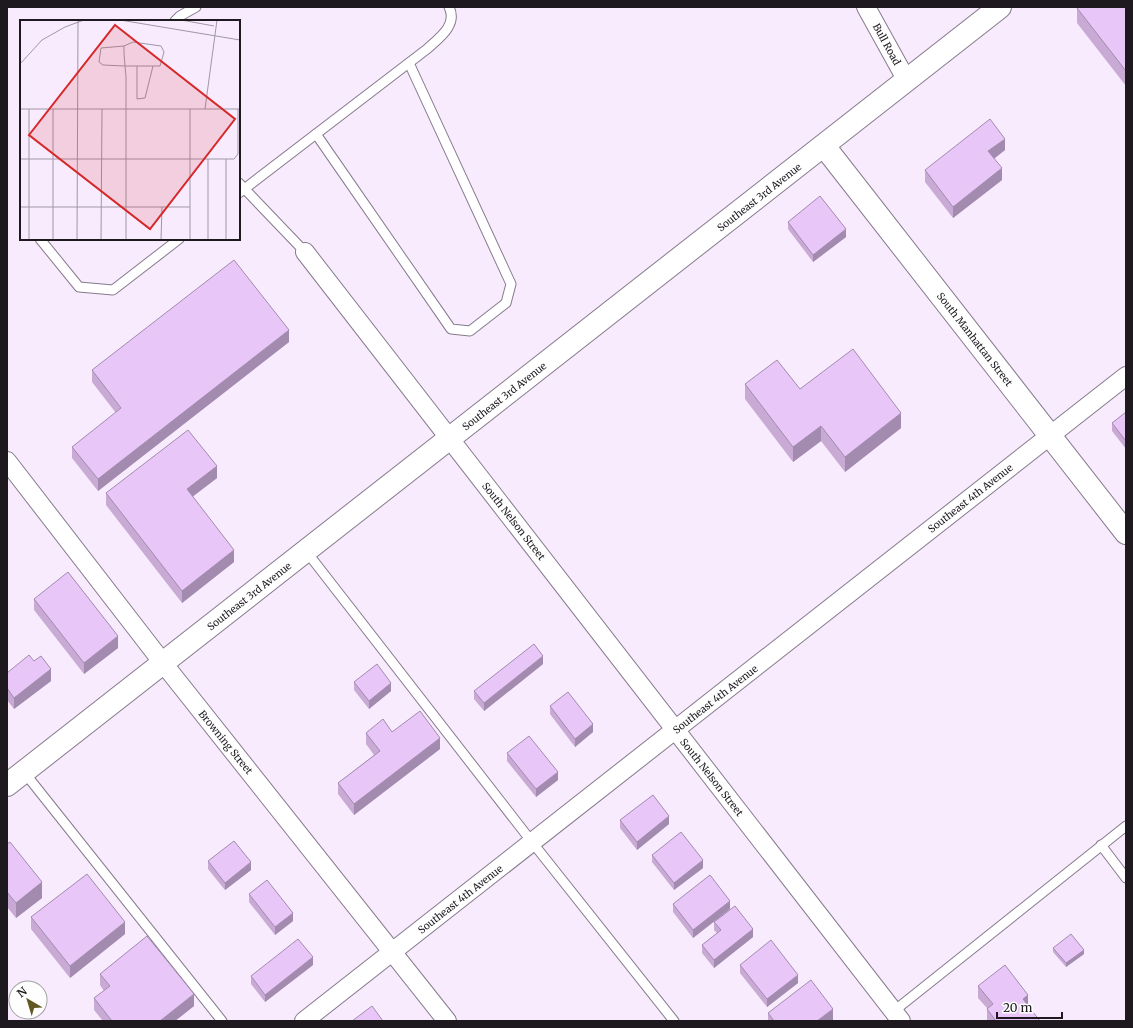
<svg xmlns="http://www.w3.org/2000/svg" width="1133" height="1028" viewBox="0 0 1133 1028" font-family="Merriweather,serif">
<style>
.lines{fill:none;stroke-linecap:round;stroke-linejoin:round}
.service-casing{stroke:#867b8c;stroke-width:11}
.minor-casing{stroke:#867b8c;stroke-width:20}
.tertiary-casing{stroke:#867b8c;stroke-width:24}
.secondary-casing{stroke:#867b8c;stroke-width:24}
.service{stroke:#fff;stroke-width:9}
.minor{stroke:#fff;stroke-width:18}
.tertiary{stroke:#fff;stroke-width:22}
.secondary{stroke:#fff;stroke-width:22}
.wall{fill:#c8aad5}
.shaded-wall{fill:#a28bae}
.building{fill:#e8c6f8;stroke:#a28bae}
.labels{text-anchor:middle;stroke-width:4;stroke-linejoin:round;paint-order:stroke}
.street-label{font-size:10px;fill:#1d191f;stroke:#fefefe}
.inset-road{fill:none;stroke:#a097a5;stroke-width:1}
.view{fill:#d62828;fill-opacity:0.15;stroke:#d62828;stroke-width:2}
.inset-edge{fill:none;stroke:#1d191f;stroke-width:2}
</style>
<rect width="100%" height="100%" fill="#f8ebfe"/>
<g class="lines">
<defs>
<g id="service">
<path d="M 175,21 L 180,16 L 196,7"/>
<path d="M 316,134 L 451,329 L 470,331 L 506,303 L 511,284 L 409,63"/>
<path d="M 239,183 L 305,252"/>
<path d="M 239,193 L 427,49 C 439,38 458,25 449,7"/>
<path d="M 40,239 L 79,287 L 113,290 L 179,239"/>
<path d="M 306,551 L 532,842 L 674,1021"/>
<path d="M 24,772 L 222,1021"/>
<path d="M 1101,845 L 1126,878"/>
<path d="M 894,1011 L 1126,826"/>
</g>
<g id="minor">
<path d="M 866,7 L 907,81"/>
<path d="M 305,252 L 901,1021"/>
<path d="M 7,461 L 163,663 L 447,1021"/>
<path d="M 304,1021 L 1126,376"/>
</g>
<path id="tertiary" d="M 824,146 L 1126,533"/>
<path id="secondary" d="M 7,785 L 1000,7"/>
</defs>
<use href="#service" class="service-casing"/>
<use href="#minor" class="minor-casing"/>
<use href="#tertiary" class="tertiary-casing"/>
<use href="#secondary" class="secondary-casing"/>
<use href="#service" class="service"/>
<use href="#minor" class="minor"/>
<use href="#tertiary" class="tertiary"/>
<use href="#secondary" class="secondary"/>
</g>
<g class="wall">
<path d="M 1126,7 L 1126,86 L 1077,23 L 1077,8 Z"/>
<path d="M 1005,150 L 994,159 L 1002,180 L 953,218 L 925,182 L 925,170 Z"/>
<path d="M 788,222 L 846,237 L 813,262 L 788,229 Z"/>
<path d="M 289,342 L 98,491 L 72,458 L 72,447 L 116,413 L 92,382 L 92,370 Z"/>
<path d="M 745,384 L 800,389 L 901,428 L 845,472 L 821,441 L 793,462 L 745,399 Z"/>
<path d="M 1126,412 L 1126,449 L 1112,431 L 1112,423 Z"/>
<path d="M 217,478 L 193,496 L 234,562 L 182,603 L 106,505 L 106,493 Z"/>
<path d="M 34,599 L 118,648 L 84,674 L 34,610 Z"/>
<path d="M 34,661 L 51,681 L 14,709 L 7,700 L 7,673 Z"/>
<path d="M 543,664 L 484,711 L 474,699 L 474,691 Z"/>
<path d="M 354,682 L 391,691 L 369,709 L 354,690 Z"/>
<path d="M 550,706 L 593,732 L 575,747 L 550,714 Z"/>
<path d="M 392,732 L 440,749 L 354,815 L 338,794 L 338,783 L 374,755 L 366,744 L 366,733 Z"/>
<path d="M 507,753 L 558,780 L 536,797 L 507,761 Z"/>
<path d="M 620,820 L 669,824 L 637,850 L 620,828 Z"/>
<path d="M 7,844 L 42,898 L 16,918 L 7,907 Z"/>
<path d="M 652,855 L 703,868 L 674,890 L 652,862 Z"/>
<path d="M 208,861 L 251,870 L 225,890 L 208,869 Z"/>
<path d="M 249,894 L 293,921 L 275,935 L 249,902 Z"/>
<path d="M 673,904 L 730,909 L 693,938 L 673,912 Z"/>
<path d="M 31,917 L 125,934 L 70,978 L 31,929 Z"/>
<path d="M 714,922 L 753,937 L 714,968 L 702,953 L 702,945 L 717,933 L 714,930 Z"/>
<path d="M 1053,948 L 1084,954 L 1066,967 L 1053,952 Z"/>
<path d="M 313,965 L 265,1002 L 251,984 L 251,976 Z"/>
<path d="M 740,965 L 798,983 L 767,1007 L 740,973 Z"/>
<path d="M 100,974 L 194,1006 L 175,1021 L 103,1021 L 94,1010 L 94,998 L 104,991 L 100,985 Z"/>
<path d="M 978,986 L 1040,1021 L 987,1021 L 987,1008 L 978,998 Z"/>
<path d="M 768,1013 L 833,1020 L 832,1021 L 768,1021 Z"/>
</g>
<g class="shaded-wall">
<path d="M 1005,139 L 1005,150 L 988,163 L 988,151 Z"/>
<path d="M 1002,168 L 1002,180 L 953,218 L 953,207 Z"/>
<path d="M 846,229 L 846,237 L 813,262 L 813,255 Z"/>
<path d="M 289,330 L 289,342 L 98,491 L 98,479 Z"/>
<path d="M 901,413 L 901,428 L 845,472 L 845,457 Z"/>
<path d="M 821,426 L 821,441 L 793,462 L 793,447 Z"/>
<path d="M 217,466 L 217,478 L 187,501 L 187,489 Z"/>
<path d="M 234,550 L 234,562 L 182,603 L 182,591 Z"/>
<path d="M 118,636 L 118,648 L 84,674 L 84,663 Z"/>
<path d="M 543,656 L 543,664 L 484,711 L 484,703 Z"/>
<path d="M 51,669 L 51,681 L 14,709 L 14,698 Z"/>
<path d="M 391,683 L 391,691 L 369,709 L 369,701 Z"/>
<path d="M 593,724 L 593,732 L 575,747 L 575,739 Z"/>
<path d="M 440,738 L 440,749 L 354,815 L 354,804 Z"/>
<path d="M 558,772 L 558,780 L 536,797 L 536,789 Z"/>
<path d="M 669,816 L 669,824 L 637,850 L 637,842 Z"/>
<path d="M 703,860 L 703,868 L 674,890 L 674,883 Z"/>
<path d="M 251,862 L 251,870 L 225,890 L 225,883 Z"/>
<path d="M 42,882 L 42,898 L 16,918 L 16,903 Z"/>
<path d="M 730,901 L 730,909 L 693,938 L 693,930 Z"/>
<path d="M 293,913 L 293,921 L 275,935 L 275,927 Z"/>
<path d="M 125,922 L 125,934 L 70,978 L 70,966 Z"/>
<path d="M 753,929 L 753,937 L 714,968 L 714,960 Z"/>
<path d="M 1084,950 L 1084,954 L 1066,967 L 1066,963 Z"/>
<path d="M 313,957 L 313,965 L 265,1002 L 265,995 Z"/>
<path d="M 798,975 L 798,983 L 767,1007 L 767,999 Z"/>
<path d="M 194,994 L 194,1006 L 175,1021 L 160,1021 Z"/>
<path d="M 1028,995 L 1028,1006 L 1023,999 Z"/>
<path d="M 833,1009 L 833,1020 L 832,1021 L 817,1021 Z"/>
</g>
<g class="building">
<path d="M 1078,7 L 1126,7 L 1126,71 L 1077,8 Z"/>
<path d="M 990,119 L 1005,139 L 988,151 L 1002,168 L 953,207 L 925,170 Z"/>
<path d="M 820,196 L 846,229 L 813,255 L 788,222 Z"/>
<path d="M 234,260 L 289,330 L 98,479 L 72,447 L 121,408 L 92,370 Z"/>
<path d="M 853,349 L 901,413 L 845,457 L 821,426 L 793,447 L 745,384 L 777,360 L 800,389 Z"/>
<path d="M 1126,412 L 1126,441 L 1112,423 Z"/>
<path d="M 188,430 L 217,466 L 187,489 L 234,550 L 182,591 L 106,493 Z"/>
<path d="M 68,572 L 118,636 L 84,663 L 34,599 Z"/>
<path d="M 534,644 L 543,656 L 484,703 L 474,691 Z"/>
<path d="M 29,655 L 34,661 L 41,656 L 51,669 L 14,698 L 7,688 L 7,673 Z"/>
<path d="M 377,664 L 391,683 L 369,701 L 354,682 Z"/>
<path d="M 568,692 L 593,724 L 575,739 L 550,706 Z"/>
<path d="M 420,711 L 440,738 L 354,804 L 338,783 L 380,751 L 366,733 L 383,719 L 392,732 Z"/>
<path d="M 529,736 L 558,772 L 536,789 L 507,753 Z"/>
<path d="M 653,795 L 669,816 L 637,842 L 620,820 Z"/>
<path d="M 681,832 L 703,860 L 674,883 L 652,855 Z"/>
<path d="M 234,841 L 251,862 L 225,883 L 208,861 Z"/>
<path d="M 10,842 L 42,882 L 16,903 L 7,892 L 7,844 Z"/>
<path d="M 87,874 L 125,922 L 70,966 L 31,917 Z"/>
<path d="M 710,875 L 730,901 L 693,930 L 673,904 Z"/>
<path d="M 267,880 L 293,913 L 275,927 L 249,894 Z"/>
<path d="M 735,906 L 753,929 L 714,960 L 702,945 L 721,930 L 714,922 Z"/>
<path d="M 1071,934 L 1084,950 L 1066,963 L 1053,948 Z"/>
<path d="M 147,936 L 194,994 L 160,1021 L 112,1021 L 94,998 L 110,986 L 100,974 Z"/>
<path d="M 298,939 L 313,957 L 265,995 L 251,976 Z"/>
<path d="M 771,940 L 798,975 L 767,999 L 740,965 Z"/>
<path d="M 1005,965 L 1028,995 L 1023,999 L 1040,1021 L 996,1021 L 987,1009 L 993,1004 L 978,986 Z"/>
<path d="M 811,980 L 833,1009 L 817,1021 L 774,1021 L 768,1013 Z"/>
<path d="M 372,1006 L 383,1021 L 352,1021 Z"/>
</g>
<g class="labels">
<g class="street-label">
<text transform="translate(887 44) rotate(61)" y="4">Bull Road</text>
<text transform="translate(759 197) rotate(-38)" y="4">Southeast 3rd Avenue</text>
<text transform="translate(975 339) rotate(52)" y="4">South Manhattan Street</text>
<text transform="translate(504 396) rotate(-38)" y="4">Southeast 3rd Avenue</text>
<text transform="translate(970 498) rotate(-38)" y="4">Southeast 4th Avenue</text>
<text transform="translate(514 521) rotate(52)" y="4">South Nelson Street</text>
<text transform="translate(249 596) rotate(-38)" y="4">Southeast 3rd Avenue</text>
<text transform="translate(715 699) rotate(-38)" y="4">Southeast 4th Avenue</text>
<text transform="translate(226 742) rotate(51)" y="4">Browning Street</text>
<text transform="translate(712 777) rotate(52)" y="4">South Nelson Street</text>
<text transform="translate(460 899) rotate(-38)" y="4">Southeast 4th Avenue</text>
</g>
</g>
<g transform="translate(20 20)">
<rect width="220" height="220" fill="#f8ebfe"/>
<path class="inset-road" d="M 100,0 L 220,20M 161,0 L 194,6M 104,26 L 81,28 L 79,42 L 83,45 L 105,46 L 140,46 L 144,32 L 141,26 L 113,22 L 104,26 L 104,33 L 105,46 L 106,57 L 106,220M 0,44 L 22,20 L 45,7 L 64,0M 117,46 L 117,79 L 125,78 L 133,46M 0,89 L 220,89M 9,89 L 9,220M 33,89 L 33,220M 185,89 L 197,0M 0,139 L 206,139M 188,139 L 188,220M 0,187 L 170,187M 57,220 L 58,0M 81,220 L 82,89M 141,220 L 142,187M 170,220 L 170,89M 206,220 L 206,139 L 214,139 L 218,134 L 218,89"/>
<path class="view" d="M 95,5 L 215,99 L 130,209 L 9,115 Z"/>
<rect width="220" height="220" class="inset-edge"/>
</g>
<rect width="1133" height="1028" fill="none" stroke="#1d191f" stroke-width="16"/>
<g transform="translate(28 1000) rotate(322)"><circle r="19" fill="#fefefe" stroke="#a4a2a5"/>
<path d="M0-3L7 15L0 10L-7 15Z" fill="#615723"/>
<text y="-6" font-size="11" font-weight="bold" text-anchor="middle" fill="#1d191f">N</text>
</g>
<path d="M997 1012v6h65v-6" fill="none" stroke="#1d191f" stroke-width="2"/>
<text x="1003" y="1012" font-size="12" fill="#1d191f" stroke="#fefefe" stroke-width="3" paint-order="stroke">20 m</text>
</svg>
